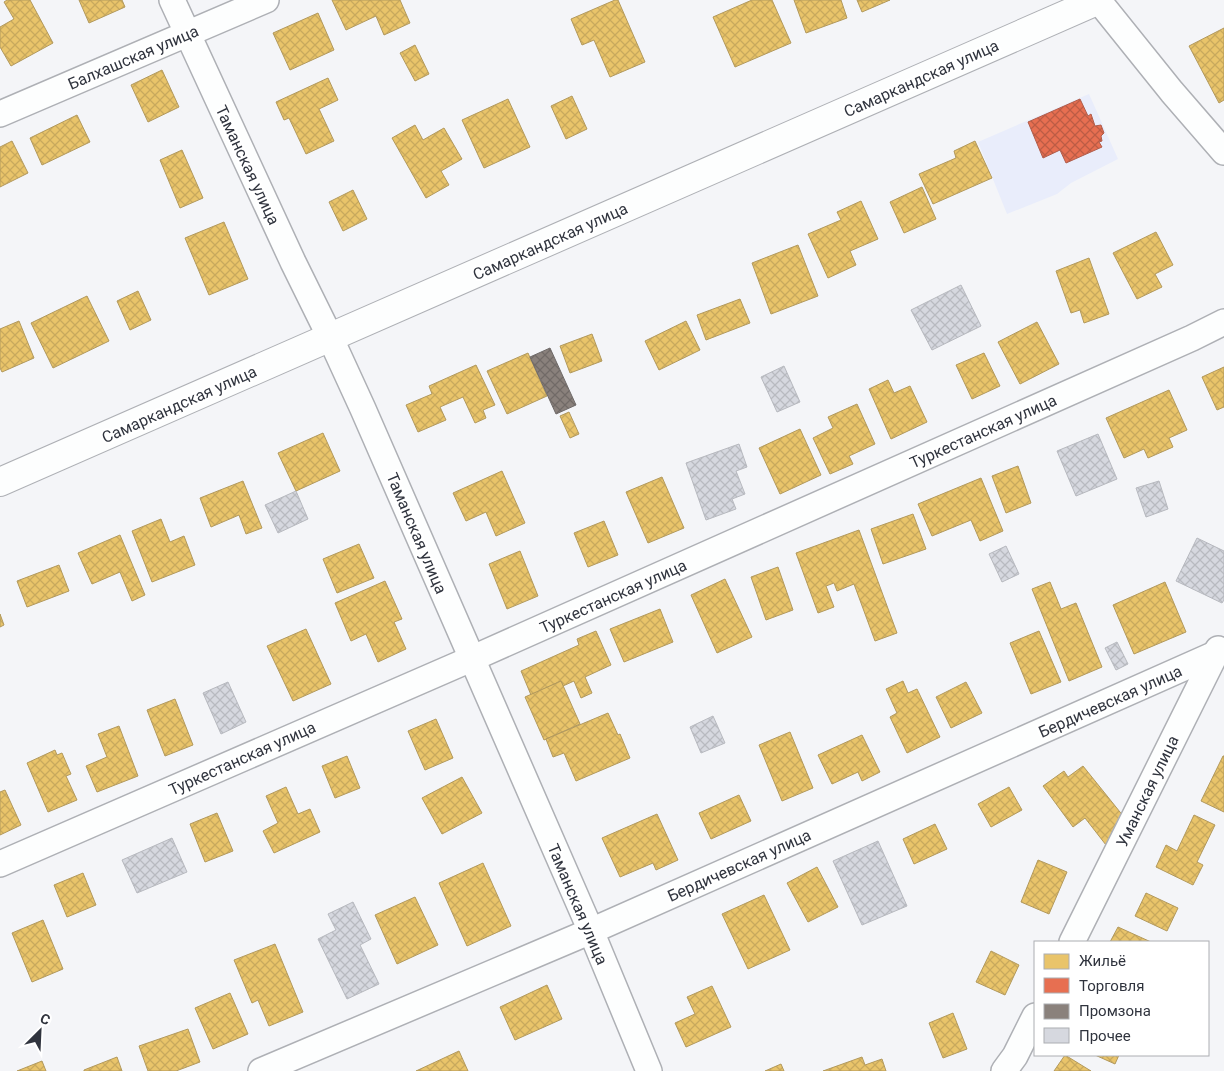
<svg xmlns="http://www.w3.org/2000/svg" width="1224" height="1071" viewBox="0 0 1224 1071" font-family="Roboto,sans-serif">
<style>
.built{fill:#e9edfb}
.homes{fill:url(#homes-cross-hatch);stroke:#b2995d}
.shops{fill:url(#shops-cross-hatch);stroke:#b05d4b}
.industry{fill:url(#industry-cross-hatch);stroke:#6f6a69}
.building{fill:url(#building-cross-hatch);stroke:#b7b9bf}
.lines{fill:none;stroke-linecap:round;stroke-linejoin:round}
.minor-casing{stroke:#aeb0b5;stroke-width:28}
.tertiary-casing{stroke:#aeb0b5;stroke-width:30}
.minor{stroke:#fdfefe;stroke-width:25}
.tertiary{stroke:#fdfefe;stroke-width:28}
.labels{text-anchor:middle;stroke-width:5;stroke-linejoin:round;paint-order:stroke}
.street-label{font-size:16px;fill:#30343e;stroke:#fff}
</style>
<defs>
<pattern id="homes-cross-hatch" width="8" height="8" patternUnits="userSpaceOnUse" patternTransform="scale(1.25)"><rect width="8" height="8" fill="#e9c46a"/><path d="M0 0l8 8M0 8l8-8" fill="none" stroke="#c8a95d"/></pattern>
<pattern id="shops-cross-hatch" width="8" height="8" patternUnits="userSpaceOnUse" patternTransform="scale(1.25)"><rect width="8" height="8" fill="#e76f51"/><path d="M0 0l8 8M0 8l8-8" fill="none" stroke="#bc5c45"/></pattern>
<pattern id="industry-cross-hatch" width="8" height="8" patternUnits="userSpaceOnUse" patternTransform="scale(1.25)"><rect width="8" height="8" fill="#8a817c"/><path d="M0 0l8 8M0 8l8-8" fill="none" stroke="#716a67"/></pattern>
<pattern id="building-cross-hatch" width="8" height="8" patternUnits="userSpaceOnUse" patternTransform="scale(1.25)"><rect width="8" height="8" fill="#d6d8df"/><path d="M0 0l8 8M0 8l8-8" fill="none" stroke="#b8bac0"/></pattern>
</defs>
<rect width="100%" height="100%" fill="#f4f5f8"/>
<path class="built" d="M 1089,94 L 1118,159 L 1071,183 L 1057,194 L 1007,214 L 978,142 Z"/>
<g class="homes">
<path d="M 7,0 L 30,0 L 53,43 L 11,66 L 0,47 L 0,27 L 14,19 L 4,2 Z"/>
<path d="M 79,0 L 122,0 L 125,7 L 89,23 Z"/>
<path d="M 332,0 L 400,0 L 410,23 L 384,35 L 376,16 L 346,30 Z"/>
<path d="M 615,0 L 618,0 L 645,62 L 610,77 L 594,40 L 582,45 L 571,19 Z"/>
<path d="M 752,0 L 772,0 L 791,43 L 735,67 L 713,17 Z"/>
<path d="M 794,0 L 841,0 L 847,18 L 806,33 Z"/>
<path d="M 857,0 L 890,0 L 862,12 Z"/>
<path d="M 318,13 L 334,50 L 290,70 L 273,33 Z"/>
<path d="M 1224,28 L 1224,100 L 1219,103 L 1189,46 Z"/>
<path d="M 415,45 L 429,74 L 415,81 L 400,53 Z"/>
<path d="M 162,70 L 179,107 L 148,122 L 131,85 Z"/>
<path d="M 328,78 L 338,100 L 319,109 L 334,141 L 306,154 L 289,118 L 284,120 L 276,102 Z"/>
<path d="M 572,96 L 587,129 L 566,139 L 551,106 Z"/>
<path d="M 508,99 L 530,147 L 484,168 L 462,120 Z"/>
<path d="M 77,115 L 90,142 L 42,165 L 30,138 Z"/>
<path d="M 415,125 L 423,140 L 444,128 L 462,159 L 441,171 L 449,185 L 426,198 L 392,138 Z"/>
<path d="M 12,141 L 28,173 L 0,187 L 0,147 Z"/>
<path d="M 975,141 L 992,178 L 933,204 L 919,174 L 956,158 L 954,151 Z"/>
<path d="M 182,150 L 203,198 L 180,208 L 160,160 Z"/>
<path d="M 922,187 L 936,219 L 904,233 L 890,202 Z"/>
<path d="M 353,190 L 367,219 L 343,231 L 329,202 Z"/>
<path d="M 861,201 L 878,239 L 850,251 L 856,265 L 828,278 L 808,234 L 841,220 L 837,212 Z"/>
<path d="M 224,222 L 248,279 L 209,295 L 185,238 Z"/>
<path d="M 1156,232 L 1173,265 L 1155,274 L 1162,287 L 1137,299 L 1113,253 Z"/>
<path d="M 798,245 L 818,296 L 771,314 L 752,263 Z"/>
<path d="M 1089,258 L 1109,314 L 1084,323 L 1080,310 L 1071,313 L 1056,271 Z"/>
<path d="M 138,291 L 151,320 L 130,330 L 117,301 Z"/>
<path d="M 87,296 L 109,341 L 53,368 L 31,323 Z"/>
<path d="M 740,299 L 750,323 L 706,340 L 697,315 Z"/>
<path d="M 19,321 L 34,358 L 2,372 L 0,368 L 0,329 Z"/>
<path d="M 686,321 L 700,350 L 659,370 L 645,341 Z"/>
<path d="M 1037,322 L 1059,364 L 1020,384 L 998,342 Z"/>
<path d="M 592,334 L 602,361 L 570,373 L 560,346 Z"/>
<path d="M 528,353 L 547,396 L 507,414 L 487,371 Z"/>
<path d="M 984,353 L 1000,386 L 972,399 L 956,365 Z"/>
<path d="M 476,365 L 495,405 L 483,410 L 486,418 L 475,423 L 463,397 L 440,407 L 446,420 L 418,432 L 406,405 L 432,394 L 429,386 Z"/>
<path d="M 1224,367 L 1224,407 L 1217,410 L 1202,377 Z"/>
<path d="M 888,380 L 894,393 L 910,386 L 927,422 L 891,439 L 869,389 Z"/>
<path d="M 1169,390 L 1187,430 L 1169,438 L 1173,447 L 1148,458 L 1144,449 L 1124,458 L 1106,418 Z"/>
<path d="M 857,404 L 875,444 L 849,456 L 853,464 L 830,474 L 813,438 L 833,428 L 828,417 Z"/>
<path d="M 569,412 L 579,434 L 570,438 L 560,416 Z"/>
<path d="M 800,429 L 821,475 L 780,494 L 759,448 Z"/>
<path d="M 323,433 L 340,471 L 296,491 L 278,453 Z"/>
<path d="M 1018,466 L 1031,503 L 1006,513 L 992,476 Z"/>
<path d="M 502,471 L 525,523 L 496,536 L 486,512 L 466,521 L 453,493 Z"/>
<path d="M 662,477 L 684,528 L 648,543 L 626,492 Z"/>
<path d="M 981,478 L 1003,531 L 980,541 L 971,520 L 932,536 L 918,504 Z"/>
<path d="M 243,481 L 262,528 L 246,534 L 239,515 L 211,527 L 200,498 Z"/>
<path d="M 913,514 L 926,549 L 883,564 L 871,529 Z"/>
<path d="M 161,519 L 170,542 L 184,536 L 195,565 L 152,582 L 132,531 Z"/>
<path d="M 604,521 L 618,555 L 588,567 L 574,533 Z"/>
<path d="M 859,530 L 897,633 L 875,641 L 854,584 L 837,591 L 834,583 L 826,586 L 834,607 L 818,613 L 796,553 Z"/>
<path d="M 120,535 L 145,595 L 132,601 L 120,572 L 92,584 L 78,553 Z"/>
<path d="M 359,544 L 374,578 L 337,593 L 323,559 Z"/>
<path d="M 520,551 L 538,596 L 507,609 L 489,564 Z"/>
<path d="M 59,565 L 69,591 L 27,607 L 17,581 Z"/>
<path d="M 778,567 L 793,610 L 766,620 L 751,577 Z"/>
<path d="M 725,579 L 752,637 L 717,653 L 691,595 Z"/>
<path d="M 385,581 L 402,619 L 394,622 L 406,649 L 378,662 L 366,634 L 351,641 L 335,603 Z"/>
<path d="M 1050,582 L 1061,609 L 1076,603 L 1102,667 L 1069,681 L 1032,589 Z"/>
<path d="M 1165,582 L 1186,632 L 1134,654 L 1113,605 Z"/>
<path d="M 660,609 L 673,642 L 624,662 L 610,629 Z"/>
<path d="M 0,614 L 4,625 L 0,627 Z"/>
<path d="M 306,629 L 331,684 L 293,701 L 267,646 Z"/>
<path d="M 596,631 L 611,665 L 585,677 L 592,693 L 581,698 L 574,681 L 563,686 L 561,681 L 531,695 L 521,671 L 579,645 L 577,639 Z"/>
<path d="M 1039,631 L 1061,682 L 1031,694 L 1010,643 Z"/>
<path d="M 561,681 L 580,724 L 544,740 L 525,697 Z"/>
<path d="M 903,681 L 908,693 L 917,689 L 940,737 L 907,753 L 890,717 L 897,713 L 886,689 Z"/>
<path d="M 966,682 L 982,713 L 951,728 L 936,697 Z"/>
<path d="M 175,699 L 193,745 L 165,756 L 147,710 Z"/>
<path d="M 608,713 L 618,735 L 620,734 L 630,758 L 576,781 L 564,753 L 553,757 L 546,739 Z"/>
<path d="M 436,719 L 453,758 L 425,770 L 408,731 Z"/>
<path d="M 119,726 L 138,776 L 97,792 L 86,766 L 107,757 L 98,734 Z"/>
<path d="M 790,732 L 813,788 L 782,801 L 759,745 Z"/>
<path d="M 862,735 L 880,772 L 862,781 L 858,772 L 832,784 L 818,755 Z"/>
<path d="M 55,750 L 57,755 L 62,753 L 71,774 L 66,776 L 77,800 L 48,812 L 27,763 Z"/>
<path d="M 347,756 L 360,788 L 335,798 L 322,766 Z"/>
<path d="M 1223,756 L 1224,756 L 1224,812 L 1201,801 Z"/>
<path d="M 1083,766 L 1124,817 L 1106,845 L 1085,818 L 1073,827 L 1043,786 L 1064,771 L 1068,777 Z"/>
<path d="M 462,777 L 482,813 L 442,834 L 422,798 Z"/>
<path d="M 286,787 L 298,814 L 310,809 L 320,832 L 274,853 L 263,831 L 278,823 L 266,796 Z"/>
<path d="M 1009,787 L 1022,810 L 991,827 L 978,804 Z"/>
<path d="M 5,790 L 21,825 L 0,835 L 0,792 Z"/>
<path d="M 739,795 L 751,821 L 711,839 L 699,813 Z"/>
<path d="M 217,813 L 233,851 L 205,862 L 190,824 Z"/>
<path d="M 657,814 L 678,860 L 656,870 L 653,863 L 620,877 L 602,838 Z"/>
<path d="M 1194,815 L 1215,825 L 1197,862 L 1203,865 L 1193,885 L 1156,867 L 1166,845 L 1177,851 Z"/>
<path d="M 935,824 L 947,849 L 914,864 L 903,839 Z"/>
<path d="M 1038,860 L 1067,872 L 1049,914 L 1021,902 Z"/>
<path d="M 483,863 L 511,926 L 467,946 L 439,883 Z"/>
<path d="M 817,867 L 838,907 L 808,922 L 787,883 Z"/>
<path d="M 83,873 L 96,905 L 67,917 L 54,885 Z"/>
<path d="M 1146,893 L 1178,908 L 1167,931 L 1135,916 Z"/>
<path d="M 764,895 L 790,950 L 748,969 L 722,914 Z"/>
<path d="M 415,897 L 438,945 L 397,964 L 375,915 Z"/>
<path d="M 43,920 L 63,969 L 32,982 L 12,933 Z"/>
<path d="M 1118,927 L 1151,942 L 1110,942 Z"/>
<path d="M 275,944 L 303,1012 L 269,1026 L 258,1000 L 252,1003 L 234,960 Z"/>
<path d="M 991,951 L 1019,965 L 1005,995 L 976,982 Z"/>
<path d="M 547,985 L 562,1019 L 515,1040 L 500,1007 Z"/>
<path d="M 712,986 L 731,1027 L 686,1047 L 675,1023 L 695,1014 L 687,997 Z"/>
<path d="M 230,993 L 248,1034 L 213,1049 L 195,1008 Z"/>
<path d="M 953,1013 L 967,1049 L 943,1058 L 929,1023 Z"/>
<path d="M 188,1029 L 200,1062 L 176,1071 L 148,1071 L 139,1046 Z"/>
<path d="M 459,1051 L 468,1071 L 416,1071 Z"/>
<path d="M 1065,1055 L 1091,1071 L 1054,1071 Z"/>
<path d="M 1095,1055 L 1119,1055 L 1115,1064 Z"/>
<path d="M 117,1057 L 122,1071 L 84,1071 L 84,1070 Z"/>
<path d="M 862,1057 L 865,1065 L 882,1059 L 886,1071 L 823,1071 Z"/>
<path d="M 42,1061 L 46,1071 L 17,1071 Z"/>
<path d="M 781,1064 L 784,1071 L 765,1071 Z"/>
</g>
<path class="shops" d="M 1080,99 L 1088,116 L 1091,114 L 1095,126 L 1101,125 L 1104,133 L 1101,136 L 1102,141 L 1099,142 L 1102,147 L 1066,163 L 1060,150 L 1043,158 L 1028,122 Z"/>
<path class="industry" d="M 550,348 L 576,405 L 556,414 L 530,357 Z"/>
<g class="building">
<path d="M 961,285 L 981,326 L 932,350 L 911,310 Z"/>
<path d="M 784,366 L 800,402 L 777,412 L 761,377 Z"/>
<path d="M 1098,434 L 1117,479 L 1076,496 L 1057,451 Z"/>
<path d="M 739,444 L 747,467 L 736,471 L 745,494 L 732,499 L 736,509 L 706,520 L 686,463 Z"/>
<path d="M 1159,481 L 1168,509 L 1146,517 L 1136,488 Z"/>
<path d="M 296,491 L 308,519 L 278,533 L 265,505 Z"/>
<path d="M 1197,538 L 1224,551 L 1224,600 L 1222,603 L 1176,581 Z"/>
<path d="M 1006,546 L 1019,574 L 1002,582 L 989,554 Z"/>
<path d="M 1117,642 L 1128,664 L 1116,670 L 1105,648 Z"/>
<path d="M 228,682 L 246,722 L 221,734 L 203,693 Z"/>
<path d="M 713,716 L 725,743 L 701,753 L 690,727 Z"/>
<path d="M 172,838 L 187,872 L 137,893 L 122,860 Z"/>
<path d="M 878,841 L 907,906 L 862,925 L 833,861 Z"/>
<path d="M 353,902 L 371,939 L 360,945 L 379,984 L 347,999 L 318,939 L 336,930 L 328,914 Z"/>
</g>
<g class="lines">
<defs>
<g id="minor">
<path d="M 172,0 L 293,262 L 330,337 L 363,409 L 591,931 L 649,1071"/>
<path d="M 1098,0 L 1172,92 L 1224,152"/>
<path d="M 0,114 L 266,0"/>
<path d="M 0,864 L 471,659 L 1192,338 L 1224,322"/>
<path d="M 1072,942 L 1218,649"/>
<path d="M 261,1071 L 591,931 L 1215,654"/>
<path d="M 1004,1071 L 1015,1056 L 1035,1016"/>
</g>
<path id="tertiary" d="M 0,482 L 1099,0"/>
</defs>
<use href="#minor" class="minor-casing"/>
<use href="#tertiary" class="tertiary-casing"/>
<use href="#minor" class="minor"/>
<use href="#tertiary" class="tertiary"/>
</g>
<g class="labels">
<g class="street-label">
<text transform="translate(133 57) rotate(-23)" y="6">Балхашская улица</text>
<text transform="translate(921 78) rotate(-24)" y="6">Самаркандская улица</text>
<text transform="translate(248 165) rotate(65)" y="6">Таманская улица</text>
<text transform="translate(550 241) rotate(-24)" y="6">Самаркандская улица</text>
<text transform="translate(179 404) rotate(-24)" y="6">Самаркандская улица</text>
<text transform="translate(983 431) rotate(-24)" y="6">Туркестанская улица</text>
<text transform="translate(417 533) rotate(67)" y="6">Таманская улица</text>
<text transform="translate(613 596) rotate(-24)" y="6">Туркестанская улица</text>
<text transform="translate(1110 701) rotate(-24)" y="6">Бердичевская улица</text>
<text transform="translate(242 758) rotate(-24)" y="6">Туркестанская улица</text>
<text transform="translate(1147 791) rotate(-64)" y="6">Уманская улица</text>
<text transform="translate(739 865) rotate(-24)" y="6">Бердичевская улица</text>
<text transform="translate(578 904) rotate(67)" y="6">Таманская улица</text>
</g>
</g>
<rect x="1034" y="941" width="175" height="115" fill="#ffffff" stroke="#acaeb2"/>
<rect x="1044" y="954" width="25" height="15" fill="#e9c46a" stroke="#acaeb2"/>
<text x="1079" y="966" font-size="15" fill="#30343e">Жильё</text>
<rect x="1044" y="978" width="25" height="15" fill="#e76f51" stroke="#acaeb2"/>
<text x="1079" y="991" font-size="15" fill="#30343e">Торговля</text>
<rect x="1044" y="1004" width="25" height="15" fill="#8a817c" stroke="#acaeb2"/>
<text x="1079" y="1016" font-size="15" fill="#30343e">Промзона</text>
<rect x="1044" y="1028" width="25" height="15" fill="#d6d8df" stroke="#acaeb2"/>
<text x="1079" y="1041" font-size="15" fill="#30343e">Прочее</text>
<g transform="translate(40 1031) rotate(24)" stroke="#ffffff" stroke-width="4" paint-order="stroke">
<path d="M0-4L9 19L0 12L-9 19Z" fill="#30343e"/>
<text y="-8" font-size="14" font-weight="bold" text-anchor="middle" fill="#30343e">С</text>
</g>
</svg>
